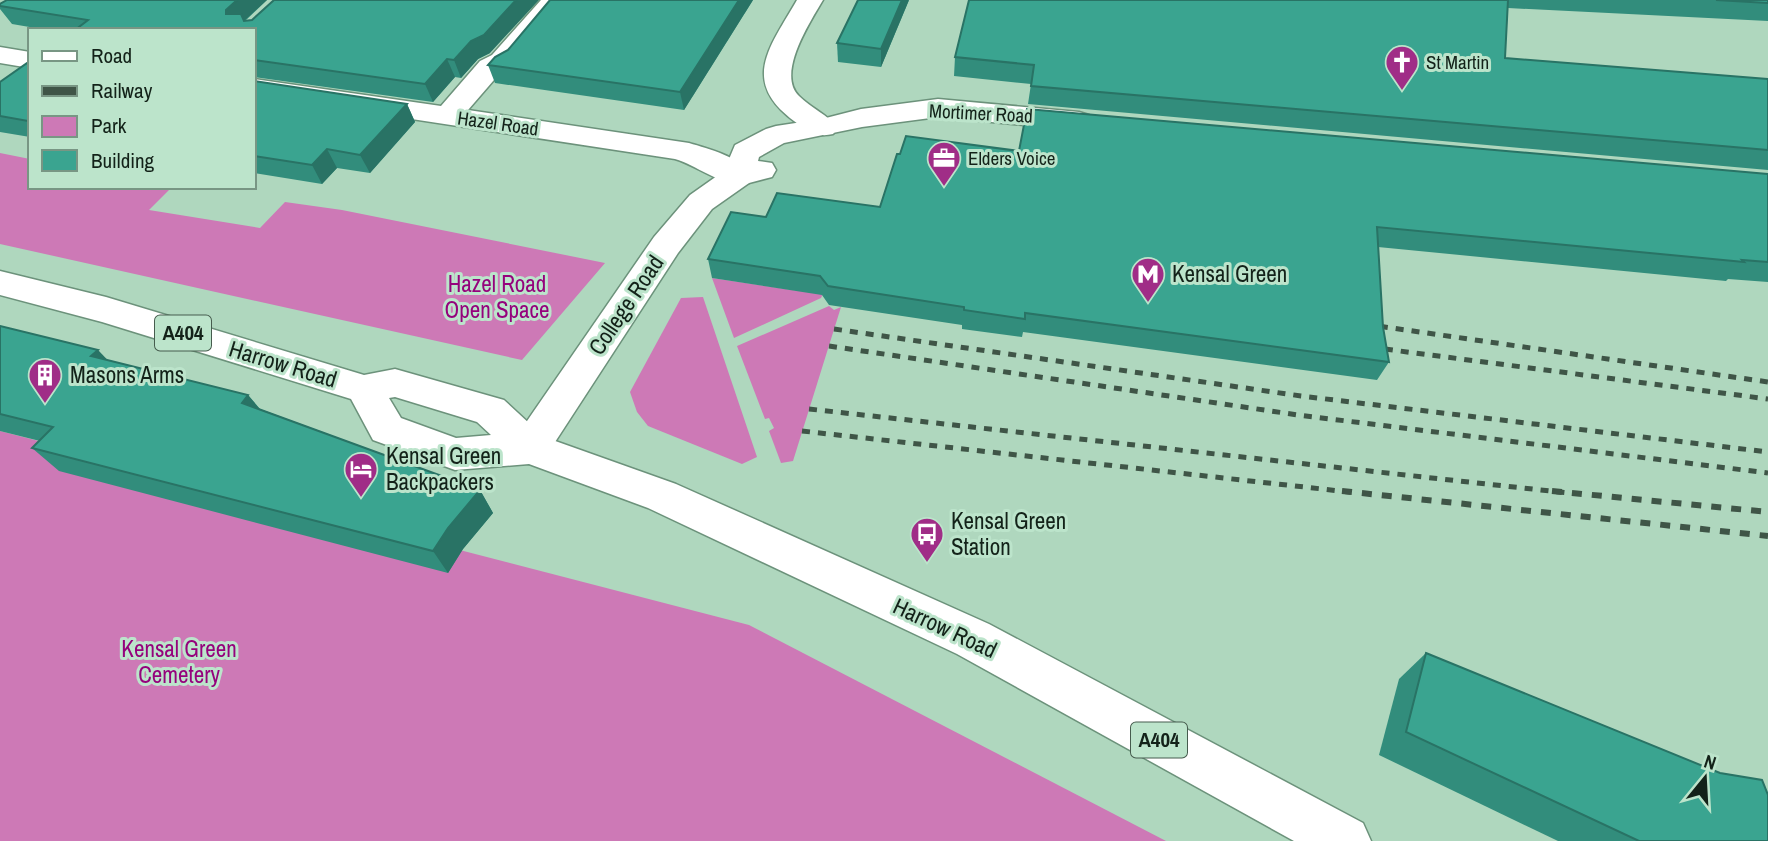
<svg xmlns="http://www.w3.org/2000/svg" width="1768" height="841" viewBox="0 0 1768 841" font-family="'Archivo Narrow',sans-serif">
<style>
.green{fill:#cd79b6}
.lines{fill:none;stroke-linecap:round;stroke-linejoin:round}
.pedestrian-casing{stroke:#6c927b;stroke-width:3}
.minor-casing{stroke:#6c927b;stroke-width:3}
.secondary-casing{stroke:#6c927b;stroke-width:3}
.primary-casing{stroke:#6c927b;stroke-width:3}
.pedestrian{fill:#fff;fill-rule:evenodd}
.minor{fill:#fff;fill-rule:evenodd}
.secondary{fill:#fff;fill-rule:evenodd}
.primary{fill:#fff;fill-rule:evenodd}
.rail-far1{stroke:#3f5547;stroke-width:5;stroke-dasharray:8 8;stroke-linecap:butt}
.rail{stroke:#3f5547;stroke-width:6;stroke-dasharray:10 10;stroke-linecap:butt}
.wall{fill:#328d7c}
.shaded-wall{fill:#297365}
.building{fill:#3aa490;stroke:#297365;stroke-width:2}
.labels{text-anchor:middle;stroke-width:6;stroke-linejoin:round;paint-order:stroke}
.far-poi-label{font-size:19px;fill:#132219;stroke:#bce4cb;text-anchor:start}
.far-street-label{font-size:19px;fill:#132219;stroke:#bce4cb}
.shield{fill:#bce4cb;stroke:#465c4e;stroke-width:2}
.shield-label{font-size:21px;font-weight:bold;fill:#132219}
.poi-label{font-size:23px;fill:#132219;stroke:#bce4cb;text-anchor:start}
.park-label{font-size:23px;fill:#95027c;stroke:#bce4cb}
.street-label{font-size:23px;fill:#132219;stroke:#bce4cb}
</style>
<rect width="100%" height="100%" fill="#afd7be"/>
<g class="green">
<path d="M 0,153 L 30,159 L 30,187 L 172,187 L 149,210 L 260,228 L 285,202 L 342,210 L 605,263 L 522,360 L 0,244 Z"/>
<path d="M 712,278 L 799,291 L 803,283 L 826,287 L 821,298 L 734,338 Z"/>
<path d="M 703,297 L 757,457 L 742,464 L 648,426 L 637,412 L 630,392 L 681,298 Z"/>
<path d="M 829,306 L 834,310 L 841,307 L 793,461 L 781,463 L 769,431 L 774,428 L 769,418 L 765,419 L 737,346 Z"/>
<path d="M 0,431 L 749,625 L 1166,841 L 0,841 Z"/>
</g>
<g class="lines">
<defs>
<path id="pedestrian" d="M 0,47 L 30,52 L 30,68 L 0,63 Z"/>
<g id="minor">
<path d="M 541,0 L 568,0 L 512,67 L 500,73 L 468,110 L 689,143 C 709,149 741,157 753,176 L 749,183 C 724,189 699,166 675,159 L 254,95 L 254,79 L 441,106 L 480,61 L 492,55 Z"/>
<path d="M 797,0 L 823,0 C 810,22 776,74 799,96 C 811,108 828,115 838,128 L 833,134 C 817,138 808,131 794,121 C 740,81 770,47 797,0 Z"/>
</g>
<path id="secondary" d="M 938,99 L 1079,112 L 1089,115 L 1094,121 L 1089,127 L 1079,130 L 938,117 L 862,127 L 784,143 L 759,157 L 758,161 L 772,163 L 776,170 L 772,177 L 749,183 L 712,209 L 678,253 L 544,459 L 530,464 L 516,459 L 510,448 L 516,437 L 654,237 L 690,195 L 724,171 L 735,145 L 766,129 L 776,126 L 822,119 L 861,109 Z"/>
<path id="primary" d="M 0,271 L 106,297 L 364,375 L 395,369 L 504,400 L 544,437 L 676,484 L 989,624 L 1363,823 L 1371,841 L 1294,841 L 957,654 L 648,508 L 529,464 L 455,470 L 373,440 L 351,399 L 102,322 L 0,295 ZM 395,397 L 477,422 L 491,435 L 456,438 L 401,418 L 389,398 Z"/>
</defs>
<use href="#pedestrian" class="pedestrian-casing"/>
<use href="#minor" class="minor-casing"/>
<use href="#secondary" class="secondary-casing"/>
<use href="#primary" class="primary-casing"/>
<use href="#pedestrian" class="pedestrian"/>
<use href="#minor" class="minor"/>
<use href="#secondary" class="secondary"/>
<use href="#primary" class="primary"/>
<g class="rail-far1">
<path d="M 1364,324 L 1768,382"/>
<path d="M 834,329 L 1301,396 L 1768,452"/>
<path d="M 829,346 L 1298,415 L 1768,473"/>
<path d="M 1369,347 L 1768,399"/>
<path d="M 809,409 L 1568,493"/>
<path d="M 802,431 L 1358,493"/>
</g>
<g class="rail">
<path d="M 1342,491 L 1768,536"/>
<path d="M 1552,491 L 1768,512"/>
</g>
</g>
<g class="wall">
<path d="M 7,0 L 267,0 L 245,21 L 490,53 L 478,59 L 461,78 L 455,77 L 433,102 L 254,77 L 254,30 L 47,30 L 12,24 L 0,9 L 0,4 Z"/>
<path d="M 753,0 L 684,110 L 495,83 L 488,65 L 508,50 Z"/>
<path d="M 909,0 L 881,67 L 838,62 L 837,43 Z"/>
<path d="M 969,0 L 1768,0 L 1768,21 L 1508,8 L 1505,58 L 1768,79 L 1768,170 L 1028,104 L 1031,84 L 954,76 L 955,57 Z"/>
<path d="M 30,61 L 30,137 L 0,132 L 0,82 Z"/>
<path d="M 254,81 L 407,104 L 415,122 L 370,173 L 337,168 L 322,184 L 254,173 Z"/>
<path d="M 1019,151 L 1768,174 L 1768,282 L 1728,279 L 1726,281 L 1378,247 L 1383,327 L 1389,362 L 1377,380 L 1023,332 L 1022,337 L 962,329 L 962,325 L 829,305 L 822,295 L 712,278 L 708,259 L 766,217 L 880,207 Z"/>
<path d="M 0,326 L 107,360 L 248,395 L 260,409 L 480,490 L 493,513 L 463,549 L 448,573 L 59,471 L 32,448 L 40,441 L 0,431 Z"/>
<path d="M 1426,653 L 1768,841 L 1558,841 L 1379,755 L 1399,679 Z"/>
</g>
<g class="shaded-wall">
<path d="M 237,0 L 267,0 L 245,20 L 250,30 L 226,14 L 226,10 Z"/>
<path d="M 516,0 L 539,0 L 490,53 L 478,59 L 461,78 L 454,60 L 471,41 Z"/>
<path d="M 739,0 L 753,0 L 684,110 L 680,92 Z"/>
<path d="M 902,0 L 909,0 L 881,67 L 881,49 Z"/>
<path d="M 447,59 L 455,77 L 433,102 L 425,84 Z"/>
<path d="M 407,104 L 415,122 L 370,173 L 360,155 Z"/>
<path d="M 327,149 L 337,168 L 322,184 L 312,165 Z"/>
<path d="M 98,350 L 121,374 L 91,356 Z"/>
<path d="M 248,395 L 268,419 L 242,403 Z"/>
<path d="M 480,490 L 493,513 L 463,549 L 448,573 L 433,551 L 448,528 Z"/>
</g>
<g class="building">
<path d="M 7,0 L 237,0 L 226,10 L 226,14 L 241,14 L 244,21 L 252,20 L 274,0 L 516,0 L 484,35 L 471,41 L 454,60 L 447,59 L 425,84 L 254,60 L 254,30 L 75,30 L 88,20 L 0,6 L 0,4 Z"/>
<path d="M 550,0 L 739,0 L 680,92 L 488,65 L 495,57 L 508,50 Z"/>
<path d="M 858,0 L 902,0 L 881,49 L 837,43 Z"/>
<path d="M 969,0 L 1508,0 L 1505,58 L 1768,79 L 1768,150 L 1031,86 L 1034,65 L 955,57 Z"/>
<path d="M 1716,0 L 1768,0 L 1768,3 Z"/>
<path d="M 30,61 L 30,120 L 28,121 L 0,116 L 0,82 Z"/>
<path d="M 254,81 L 407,104 L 360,155 L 327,149 L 312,165 L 254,156 Z"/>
<path d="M 1027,109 L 1768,174 L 1768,262 L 1742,260 L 1744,262 L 1377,227 L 1383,327 L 1389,362 L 1025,313 L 1025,319 L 964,310 L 964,307 L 828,286 L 820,276 L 708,259 L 731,212 L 766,217 L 777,193 L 880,207 L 897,154 L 900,154 L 906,136 L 1019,151 Z"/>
<path d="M 0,326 L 98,350 L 91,356 L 248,395 L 242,403 L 480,490 L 448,528 L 433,551 L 32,448 L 53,427 L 0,414 Z"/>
<path d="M 1426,653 L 1720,773 L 1762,780 L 1768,795 L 1768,841 L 1639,841 L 1406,732 Z"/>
</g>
<defs>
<symbol id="church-pin" viewBox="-11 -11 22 30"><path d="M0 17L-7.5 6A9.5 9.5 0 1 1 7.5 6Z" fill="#a02d87" stroke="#bce4cb"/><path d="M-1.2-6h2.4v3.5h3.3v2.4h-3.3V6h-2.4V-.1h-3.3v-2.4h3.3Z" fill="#fff"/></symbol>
<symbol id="office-pin" viewBox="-11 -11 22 30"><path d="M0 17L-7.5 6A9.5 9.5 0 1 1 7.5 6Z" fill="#a02d87" stroke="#bce4cb"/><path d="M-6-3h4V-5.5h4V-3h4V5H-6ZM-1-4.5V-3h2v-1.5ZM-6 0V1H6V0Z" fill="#fff"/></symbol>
<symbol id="metro-pin" viewBox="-11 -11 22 30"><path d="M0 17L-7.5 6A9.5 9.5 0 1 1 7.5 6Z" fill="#a02d87" stroke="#bce4cb"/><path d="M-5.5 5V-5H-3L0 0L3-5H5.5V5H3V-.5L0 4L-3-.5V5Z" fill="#fff"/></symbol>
<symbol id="building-pin" viewBox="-11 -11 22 30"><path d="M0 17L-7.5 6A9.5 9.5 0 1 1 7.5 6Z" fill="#a02d87" stroke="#bce4cb"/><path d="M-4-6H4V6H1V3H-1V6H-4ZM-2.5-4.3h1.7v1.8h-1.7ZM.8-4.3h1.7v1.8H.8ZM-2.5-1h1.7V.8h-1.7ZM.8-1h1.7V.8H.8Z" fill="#fff"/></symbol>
<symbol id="hotel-pin" viewBox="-11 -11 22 30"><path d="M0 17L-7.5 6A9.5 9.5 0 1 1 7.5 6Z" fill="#a02d87" stroke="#bce4cb"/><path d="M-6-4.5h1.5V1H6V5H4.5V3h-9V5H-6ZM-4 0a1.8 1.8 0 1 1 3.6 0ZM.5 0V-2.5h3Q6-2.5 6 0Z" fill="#fff"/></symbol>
<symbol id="bus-pin" viewBox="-11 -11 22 30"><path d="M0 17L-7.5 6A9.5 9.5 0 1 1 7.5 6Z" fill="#a02d87" stroke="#bce4cb"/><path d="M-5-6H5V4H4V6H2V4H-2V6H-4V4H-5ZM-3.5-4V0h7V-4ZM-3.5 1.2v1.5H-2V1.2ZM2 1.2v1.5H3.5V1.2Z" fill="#fff"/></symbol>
</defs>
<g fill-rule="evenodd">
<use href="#church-pin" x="1383" y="43" width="38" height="52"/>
<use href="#office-pin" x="925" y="139" width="38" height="52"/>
<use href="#metro-pin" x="1129" y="255" width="38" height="52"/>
<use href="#building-pin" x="26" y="356" width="38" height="52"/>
<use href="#hotel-pin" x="342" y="450" width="38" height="52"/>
<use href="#bus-pin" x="908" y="515" width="38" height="52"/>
</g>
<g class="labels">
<g class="far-poi-label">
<text x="1426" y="69">St Martin</text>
<text x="968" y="165">Elders Voice</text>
</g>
<g class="far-street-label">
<text transform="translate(981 113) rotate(3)" y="7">Mortimer Road</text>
<text transform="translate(498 123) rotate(8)" y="7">Hazel Road</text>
</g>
<g class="shield">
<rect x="155" y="315.5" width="56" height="35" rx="5"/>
<rect x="1131" y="722.5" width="56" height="35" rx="5"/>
</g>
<g class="shield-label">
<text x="183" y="340">A404</text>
<text x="1159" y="747">A404</text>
</g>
<g class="poi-label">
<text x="1172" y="282">Kensal Green</text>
<text x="70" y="383">Masons Arms</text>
<text x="386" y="464">Kensal Green<tspan x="386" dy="26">Backpackers</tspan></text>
<text x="951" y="529">Kensal Green<tspan x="951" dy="26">Station</tspan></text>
</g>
<g class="park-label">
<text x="497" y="292">Hazel Road<tspan x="497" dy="26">Open Space</tspan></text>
<text x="179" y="657">Kensal Green<tspan x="179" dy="26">Cemetery</tspan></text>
</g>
<g class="street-label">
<text transform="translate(626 305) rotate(-56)" y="8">College Road</text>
<text transform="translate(283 364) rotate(17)" y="8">Harrow Road</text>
<text transform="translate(945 628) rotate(25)" y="8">Harrow Road</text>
</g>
</g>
<rect x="28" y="28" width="228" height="161" fill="#bce4cb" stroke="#789684" stroke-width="2"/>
<rect x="42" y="51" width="35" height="10" fill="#ffffff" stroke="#789684" stroke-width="2"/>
<text x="91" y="63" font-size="21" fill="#132219">Road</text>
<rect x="42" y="86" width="35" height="10" fill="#3f5547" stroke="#789684" stroke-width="2"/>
<text x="91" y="98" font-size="21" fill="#132219">Railway</text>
<rect x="42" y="116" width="35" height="21" fill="#cd79b6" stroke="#789684" stroke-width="2"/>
<text x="91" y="133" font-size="21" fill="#132219">Park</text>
<rect x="42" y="150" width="35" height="21" fill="#3aa490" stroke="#789684" stroke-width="2"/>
<text x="91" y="168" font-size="21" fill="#132219">Building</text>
<g transform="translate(1705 778) rotate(18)" stroke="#bce4cb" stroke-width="5" paint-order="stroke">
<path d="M0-5L12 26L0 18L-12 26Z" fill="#132219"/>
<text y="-10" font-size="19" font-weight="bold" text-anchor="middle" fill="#132219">N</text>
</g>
</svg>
